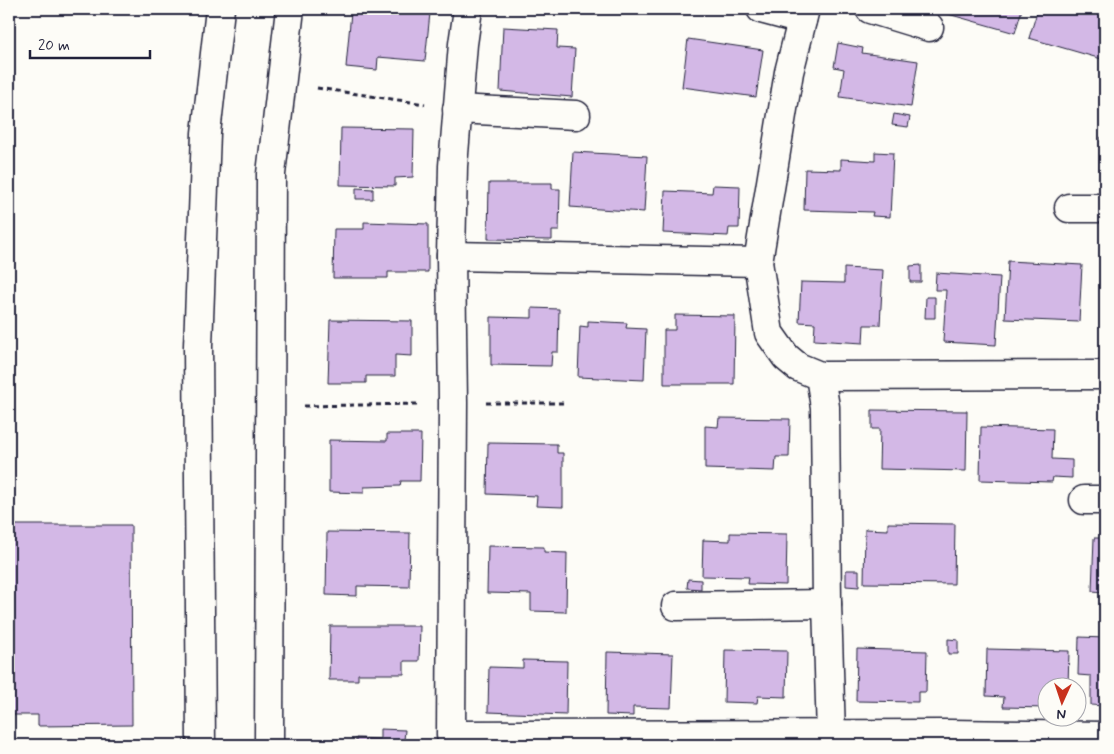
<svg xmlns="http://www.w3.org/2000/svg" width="1114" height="754" viewBox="0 0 1114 754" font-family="Mynerve,sans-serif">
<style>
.building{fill:#d3b8e6;stroke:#22223b}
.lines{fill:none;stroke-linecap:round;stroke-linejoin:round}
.minor-casing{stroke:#22223b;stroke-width:31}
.path{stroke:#22223b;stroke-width:3;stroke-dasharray:5 4;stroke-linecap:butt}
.minor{stroke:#fdfcf7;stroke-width:28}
</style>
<rect width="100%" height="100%" fill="#fdfcf7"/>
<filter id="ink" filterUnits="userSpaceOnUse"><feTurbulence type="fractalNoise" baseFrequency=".02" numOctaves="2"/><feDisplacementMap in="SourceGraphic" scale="10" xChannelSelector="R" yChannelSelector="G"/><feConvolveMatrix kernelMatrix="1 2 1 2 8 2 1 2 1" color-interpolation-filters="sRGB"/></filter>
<g filter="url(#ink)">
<g class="building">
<path d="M 381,9 L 430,13 L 425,61 L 378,57 L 377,70 L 346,67 L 351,12 L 380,15 Z"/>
<path d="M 935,9 L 1022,9 L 1015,33 L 934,10 Z"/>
<path d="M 1038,9 L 1105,9 L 1105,60 L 1029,38 Z"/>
<path d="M 503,27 L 558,30 L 557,48 L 575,49 L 572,97 L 500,91 Z"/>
<path d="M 688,39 L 763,50 L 756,97 L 682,87 Z"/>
<path d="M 838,43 L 863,48 L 862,53 L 918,61 L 911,107 L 840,97 L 844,69 L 834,67 Z"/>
<path d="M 894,114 L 910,117 L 908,127 L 892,125 Z"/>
<path d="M 341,128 L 414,129 L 413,177 L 395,178 L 395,186 L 340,185 Z"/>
<path d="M 1101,137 L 1105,137 L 1105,186 L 1099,185 Z"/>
<path d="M 573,152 L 647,156 L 644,212 L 570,207 Z"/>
<path d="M 875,152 L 893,153 L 890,217 L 872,216 L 873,212 L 804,210 L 805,169 L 841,170 L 841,159 L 875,161 Z"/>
<path d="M 489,183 L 552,183 L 552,189 L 560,189 L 559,231 L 552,231 L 552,240 L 488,239 Z"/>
<path d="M 713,185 L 740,186 L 739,228 L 729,228 L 728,236 L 663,233 L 665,191 L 712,193 Z"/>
<path d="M 356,188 L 373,189 L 373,199 L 356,199 Z"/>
<path d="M 364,222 L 428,224 L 428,272 L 388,272 L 388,278 L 333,278 L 334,229 L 364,229 Z"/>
<path d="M 1008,261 L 1082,265 L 1079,322 L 1005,319 Z"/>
<path d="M 921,265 L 921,282 L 910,282 L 910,266 Z"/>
<path d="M 844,268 L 883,270 L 880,325 L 864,325 L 863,343 L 814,340 L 815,323 L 799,322 L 801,282 L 844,283 Z"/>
<path d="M 936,273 L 1000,277 L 996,345 L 943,342 L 946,290 L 935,290 Z"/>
<path d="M 926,297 L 935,297 L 935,318 L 925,318 Z"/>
<path d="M 532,308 L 559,309 L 558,352 L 552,352 L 551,366 L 491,365 L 491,317 L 532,318 Z"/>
<path d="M 675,315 L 735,316 L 734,384 L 664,384 L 664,330 L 675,330 Z"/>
<path d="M 330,320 L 412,321 L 412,356 L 395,355 L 395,376 L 366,376 L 366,383 L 328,383 Z"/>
<path d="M 588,321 L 627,323 L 626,328 L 646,329 L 644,380 L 578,377 L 580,326 L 588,327 Z"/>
<path d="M 872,410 L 967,411 L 966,471 L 879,469 L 880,429 L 872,429 Z"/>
<path d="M 719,418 L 790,419 L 789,457 L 776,457 L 775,471 L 705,469 L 705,426 L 718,427 Z"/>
<path d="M 981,427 L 1053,429 L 1052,459 L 1072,460 L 1072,478 L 1053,477 L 1052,482 L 980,480 Z"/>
<path d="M 387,434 L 421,434 L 420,481 L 401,481 L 400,486 L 364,487 L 364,493 L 329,492 L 329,440 L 387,441 Z"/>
<path d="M 488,443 L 557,444 L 557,453 L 563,453 L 563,507 L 536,506 L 537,496 L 487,494 Z"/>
<path d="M 888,523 L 955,524 L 954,584 L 864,583 L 865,529 L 888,530 Z"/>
<path d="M 9,525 L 131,525 L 132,725 L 38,726 L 38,715 L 9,715 Z"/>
<path d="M 327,532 L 410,533 L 409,587 L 357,586 L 357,596 L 326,595 Z"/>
<path d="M 730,533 L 787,534 L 786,585 L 748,584 L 749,577 L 702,576 L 703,540 L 730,541 Z"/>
<path d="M 1094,538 L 1105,538 L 1105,592 L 1092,591 Z"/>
<path d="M 488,546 L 544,547 L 544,552 L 567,553 L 566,612 L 531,611 L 531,594 L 487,593 Z"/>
<path d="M 846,570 L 859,570 L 859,587 L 846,586 Z"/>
<path d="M 688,579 L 701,580 L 701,589 L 687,588 Z"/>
<path d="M 330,626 L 420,626 L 419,661 L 404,661 L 404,674 L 358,674 L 358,680 L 329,680 Z"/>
<path d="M 1079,637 L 1105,638 L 1105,706 L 1091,705 L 1091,676 L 1078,675 Z"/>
<path d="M 948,639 L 958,640 L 958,654 L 948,654 Z"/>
<path d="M 857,649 L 927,651 L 926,692 L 918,692 L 918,702 L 856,701 Z"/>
<path d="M 987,649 L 1069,651 L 1068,686 L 1046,686 L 1046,708 L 1003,707 L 1004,697 L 986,696 Z"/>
<path d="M 725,650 L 787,651 L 786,697 L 758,696 L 757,703 L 724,702 Z"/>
<path d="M 607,652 L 673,654 L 671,708 L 633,707 L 633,716 L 606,715 Z"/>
<path d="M 523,660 L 567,661 L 566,715 L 488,712 L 489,667 L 523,668 Z"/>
<path d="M 380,729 L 405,730 L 404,740 L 431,740 L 430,745 L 356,745 L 356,738 L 380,739 Z"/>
</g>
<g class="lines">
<defs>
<g id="minor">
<path d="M 468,9 L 463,44 L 453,166 L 451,256 L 453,403 L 451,735 L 949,734 L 1105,736"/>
<path d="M 761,9 L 802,20"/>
<path d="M 805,9 L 789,72 L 758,262 L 769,333 L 786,357 L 798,367 L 820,376 L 825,407 L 827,604 L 831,735"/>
<path d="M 870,9 L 929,27"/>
<path d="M 457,109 L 576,115"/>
<path d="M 1069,208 L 1105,208"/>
<path d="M 451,256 L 758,262"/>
<path d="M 820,376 L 1105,375"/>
<path d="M 1084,500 L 1105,500"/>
<path d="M 676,606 L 827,604"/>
<path d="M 201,745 L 198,346 L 206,133 L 220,9"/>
<path d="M 269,745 L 271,174 L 290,9"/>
</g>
</defs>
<use href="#minor" class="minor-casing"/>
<g class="path">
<path d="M 317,88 L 425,104"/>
<path d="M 486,403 L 563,403"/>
<path d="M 304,406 L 418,404"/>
</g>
<use href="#minor" class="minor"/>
</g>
</g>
<rect width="1114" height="754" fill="none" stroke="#fdfcf7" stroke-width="30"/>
<rect x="15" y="15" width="1084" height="724" fill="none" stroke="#22223b" stroke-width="2" filter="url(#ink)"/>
<g transform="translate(1062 702) rotate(183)"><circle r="24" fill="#fdfcf7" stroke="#a5a5ac"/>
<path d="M0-4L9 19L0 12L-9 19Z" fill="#c8321e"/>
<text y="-8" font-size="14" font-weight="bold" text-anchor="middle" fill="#22223b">N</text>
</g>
<path d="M30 50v8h120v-8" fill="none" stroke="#22223b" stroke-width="2.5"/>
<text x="38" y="50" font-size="15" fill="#22223b" stroke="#fdfcf7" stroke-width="4" paint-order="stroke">20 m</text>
</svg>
